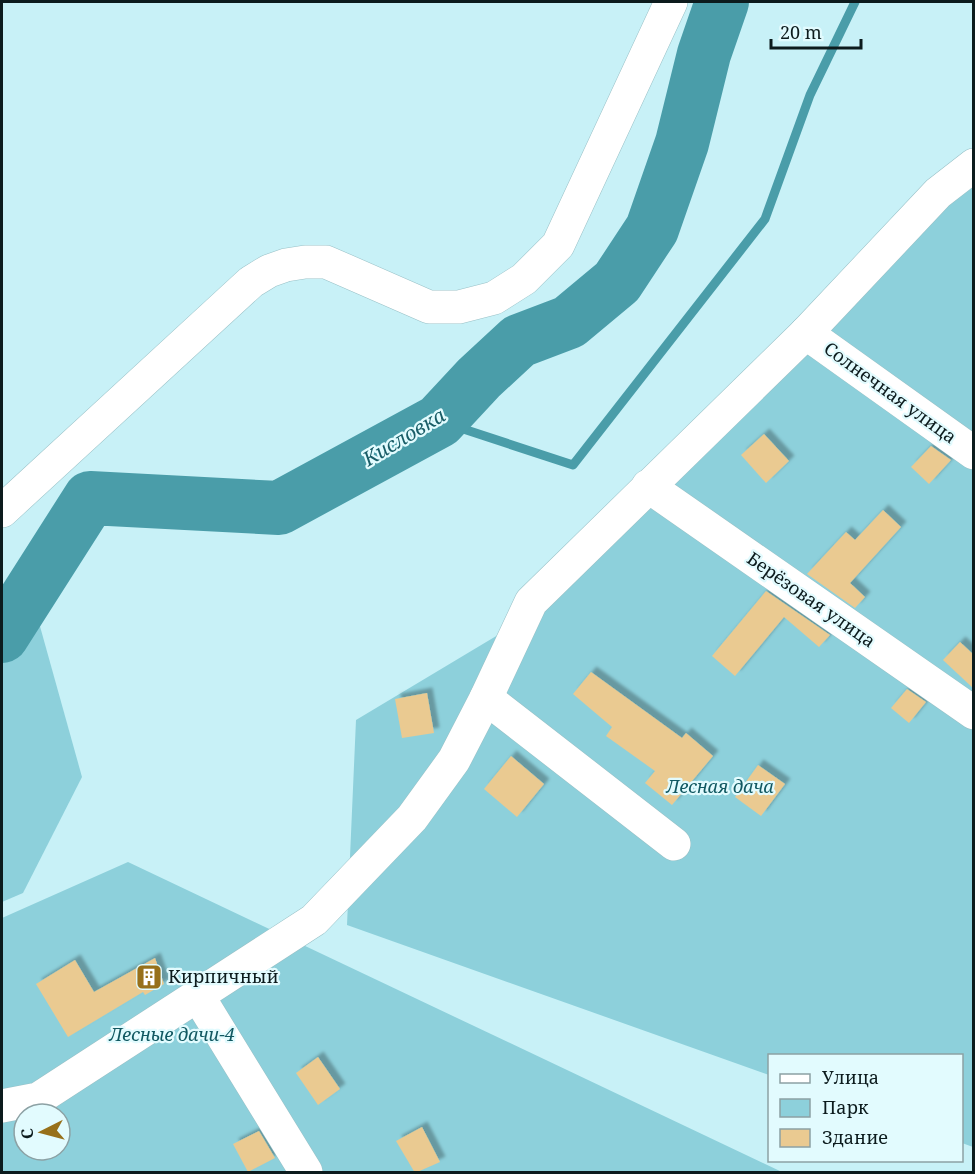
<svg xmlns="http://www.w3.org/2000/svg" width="975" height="1174" viewBox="0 0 975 1174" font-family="'Noto Serif',serif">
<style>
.green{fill:#8dd0db;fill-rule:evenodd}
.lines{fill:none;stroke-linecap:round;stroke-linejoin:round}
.stream{stroke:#4a9da9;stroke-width:9}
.river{stroke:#4a9da9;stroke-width:54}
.building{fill:#eaca91;filter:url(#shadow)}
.minor-casing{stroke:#99c1c7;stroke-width:34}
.minor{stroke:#fff;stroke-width:33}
.labels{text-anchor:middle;stroke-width:4.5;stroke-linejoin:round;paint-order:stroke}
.street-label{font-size:18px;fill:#0c1b1d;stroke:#e2fbfe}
.park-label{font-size:18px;font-style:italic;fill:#115861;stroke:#e2fbfe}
.poi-label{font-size:18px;fill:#0c1b1d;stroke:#e2fbfe;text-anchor:start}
.water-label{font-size:20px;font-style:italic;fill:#195d67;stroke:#e2fbfe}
</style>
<defs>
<filter id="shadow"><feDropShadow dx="5.5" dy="-5.5" stdDeviation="1.5" flood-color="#0004"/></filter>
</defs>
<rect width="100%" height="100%" fill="#c8f1f7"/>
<g class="green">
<path d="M 973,181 L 973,1147 L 962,1143 L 962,1056 L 770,1056 L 769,1075 L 347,925 L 356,720 L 538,611 Z"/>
<path d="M 36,612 L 82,777 L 23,893 L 2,902 L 2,648 Z"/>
<path d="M 128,862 L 782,1172 L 2,1172 L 2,918 ZM 24,1114 L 60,1114 L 60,1150 L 24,1150 Z"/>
</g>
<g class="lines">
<path class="stream" d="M 439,421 L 573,465 L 765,219 L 810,95 L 855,2"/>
<path class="river" d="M 2,636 L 90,498 L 279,508 L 439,421 L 479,378 L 519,341 L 569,322 L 617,282 L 652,229 L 682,143 L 704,54 L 722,2"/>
</g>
<g class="building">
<path d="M 764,434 L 789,461 L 766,483 L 741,455 Z"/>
<path d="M 931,446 L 951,460 L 929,484 L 911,467 Z"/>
<path d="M 883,510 L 901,527 L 850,583 L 865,597 L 855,608 L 807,574 L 846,532 L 855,540 Z"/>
<path d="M 766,591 L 830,635 L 819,647 L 784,617 L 735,676 L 712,656 Z"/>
<path d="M 960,642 L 974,655 L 974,689 L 943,660 Z"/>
<path d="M 591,672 L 682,738 L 686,733 L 713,756 L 672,805 L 645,783 L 655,771 L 606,736 L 612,727 L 573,694 Z"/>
<path d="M 907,689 L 926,702 L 909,723 L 891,708 Z"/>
<path d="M 427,693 L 434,733 L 402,738 L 395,699 Z"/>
<path d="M 511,756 L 544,784 L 517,817 L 484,789 Z"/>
<path d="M 758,765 L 785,784 L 761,816 L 735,797 Z"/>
<path d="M 155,958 L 164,984 L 145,995 L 143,992 L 68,1037 L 36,984 L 75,960 L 94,992 Z"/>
<path d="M 318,1057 L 340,1089 L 318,1105 L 296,1073 Z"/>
<path d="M 422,1127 L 440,1162 L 415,1173 L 396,1141 Z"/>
<path d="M 259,1131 L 275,1158 L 248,1172 L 233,1144 Z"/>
</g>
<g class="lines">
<defs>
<g id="minor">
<path d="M 806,333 L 974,453"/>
<path d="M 648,486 L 974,713"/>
<path d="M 2,511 L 251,282 L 269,271 L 286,265 L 305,262 L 326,262 L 429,307 L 459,307 L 494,298 L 524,279 L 558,245 L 671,2"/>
<path d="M 486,698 L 674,844"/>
<path d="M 198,996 L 306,1172"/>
<path d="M 2,1106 L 38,1099 L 314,920 L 412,818 L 454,760 L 486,698 L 531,602 L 806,333 L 938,193 L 974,165"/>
</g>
</defs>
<use href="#minor" class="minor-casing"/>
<use href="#minor" class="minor"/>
</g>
<defs>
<symbol id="building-square" viewBox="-11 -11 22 22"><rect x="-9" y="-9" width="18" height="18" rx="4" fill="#97701a" stroke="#e2fbfe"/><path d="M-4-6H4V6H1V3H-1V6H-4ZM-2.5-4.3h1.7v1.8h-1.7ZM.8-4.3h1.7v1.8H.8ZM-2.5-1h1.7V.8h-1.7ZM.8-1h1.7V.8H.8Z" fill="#fff"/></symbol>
</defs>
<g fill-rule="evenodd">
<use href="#building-square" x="134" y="962" width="30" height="30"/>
</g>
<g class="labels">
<g class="street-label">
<text transform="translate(890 393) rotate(36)" y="6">Солнечная улица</text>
<text transform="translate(811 600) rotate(35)" y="6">Берёзовая улица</text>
</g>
<g class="park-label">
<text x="720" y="793">Лесная дача</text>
<text x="172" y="1041">Лесные дачи-4</text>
</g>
<g class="poi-label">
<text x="168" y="983">Кирпичный</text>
</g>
<g class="water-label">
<text transform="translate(404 437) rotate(-31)" y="7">Кисловка</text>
</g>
</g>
<rect width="975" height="1174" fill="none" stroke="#0c1b1d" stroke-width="6"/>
<rect x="768" y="1054" width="195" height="108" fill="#e2fbfe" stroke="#8ca1a4" stroke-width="1.5"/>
<rect x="780" y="1074" width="30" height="9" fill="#ffffff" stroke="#8ca1a4" stroke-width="1.5"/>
<text x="822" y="1084" font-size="18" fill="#0c1b1d">Улица</text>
<rect x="780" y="1099" width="30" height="18" fill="#8dd0db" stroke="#8ca1a4" stroke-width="1.5"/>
<text x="822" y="1114" font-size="18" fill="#0c1b1d">Парк</text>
<rect x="780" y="1129" width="30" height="18" fill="#eaca91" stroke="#8ca1a4" stroke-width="1.5"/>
<text x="822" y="1144" font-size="18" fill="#0c1b1d">Здание</text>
<g transform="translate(42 1132) rotate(264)"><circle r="28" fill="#e2fbfe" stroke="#8ca1a4" stroke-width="1.5"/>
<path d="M0-4.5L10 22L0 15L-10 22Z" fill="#97701a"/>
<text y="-9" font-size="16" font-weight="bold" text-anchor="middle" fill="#0c1b1d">С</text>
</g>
<path d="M771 39v9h90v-9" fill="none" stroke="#0c1b1d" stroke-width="3"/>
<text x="780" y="39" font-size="18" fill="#0c1b1d" stroke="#e2fbfe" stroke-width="4.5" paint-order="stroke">20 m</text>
</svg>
